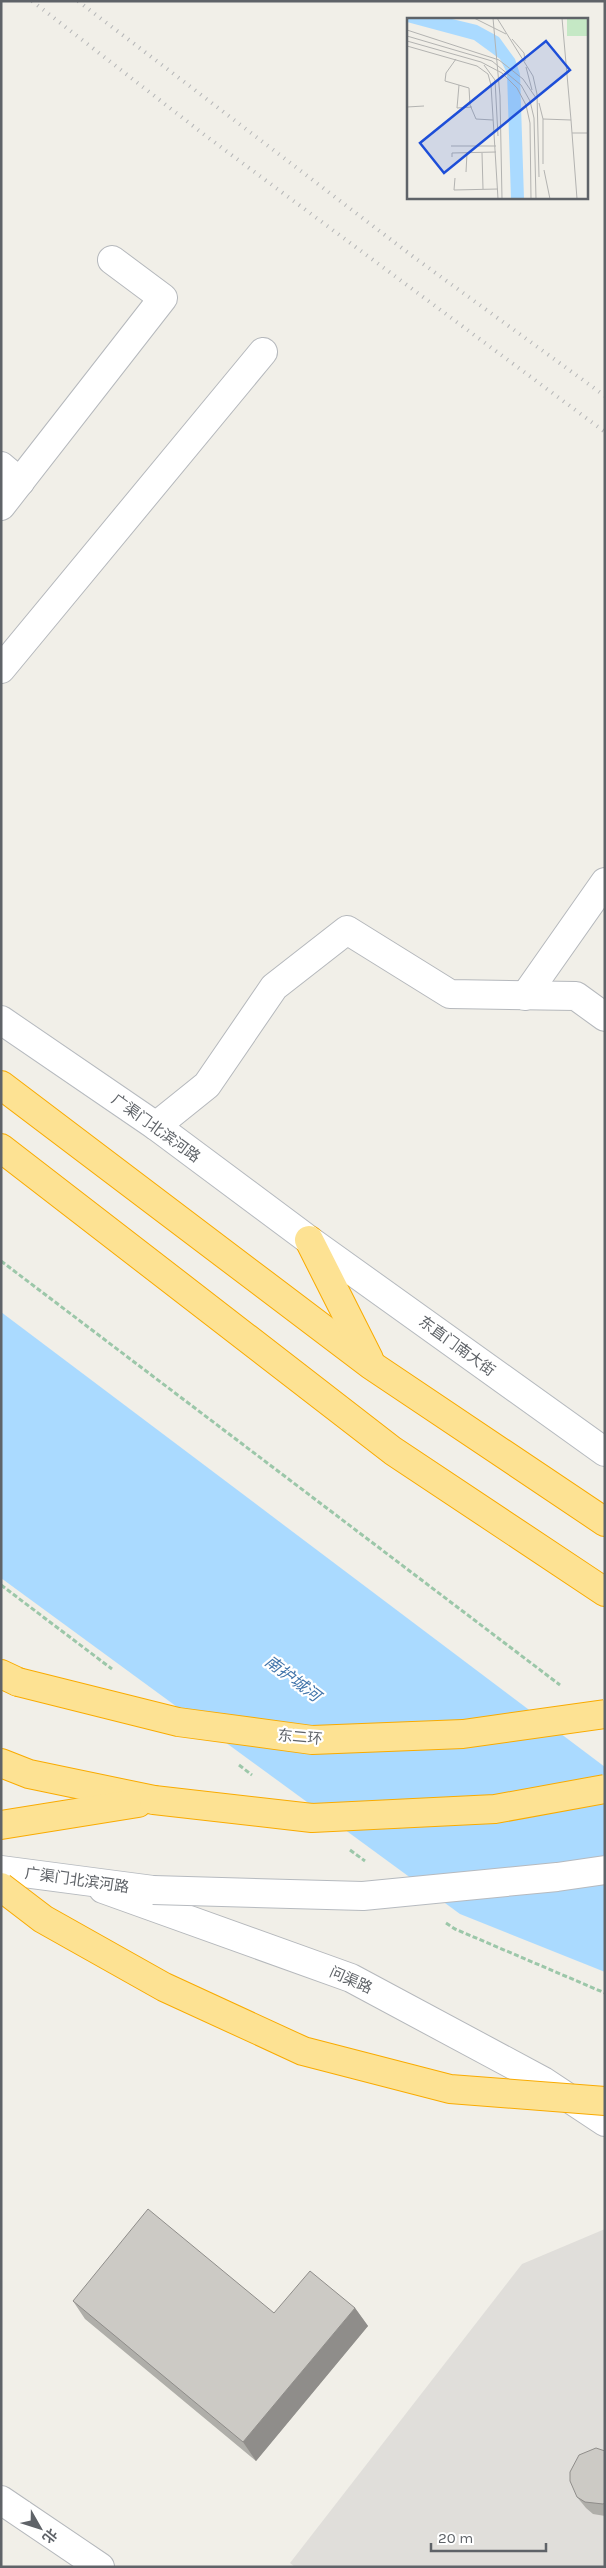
<svg xmlns="http://www.w3.org/2000/svg" width="606" height="2568" viewBox="0 0 606 2568" font-family="Karla,'Noto Sans SC',sans-serif">
<style>
.industrial{fill:#e0deda}
.water{fill:#aadaff}
.lines{fill:none;stroke-linecap:round;stroke-linejoin:round}
.street-casing{stroke:#b5b8bc;stroke-width:30}
.secondary-casing{stroke:#b6babf;stroke-width:30}
.highway-casing{stroke:#f9ab00;stroke-width:30}
.path{stroke:#9cc7a9;stroke-width:3;stroke-dasharray:5 2.5;stroke-linecap:butt}
.street{stroke:#fff;stroke-width:28}
.secondary{stroke:#fff;stroke-width:28}
.highway{stroke:#fde293;stroke-width:28}
.rail{stroke:#b6b7b8;stroke-width:4;stroke-dasharray:1 6;stroke-linecap:butt}
.secondary-bridge-casing{stroke:#b6babf;stroke-width:30;stroke-linecap:butt}
.highway-bridge-casing{stroke:#f9ab00;stroke-width:30;stroke-linecap:butt}
.secondary-bridge{stroke:#fff;stroke-width:28}
.highway-bridge{stroke:#fde293;stroke-width:28}
.wall{fill:#afaea9}
.shaded-wall{fill:#8f8d8a}
.building{fill:#cccac5;stroke:#8f8d8a}
.labels{text-anchor:middle;stroke-width:4.5;stroke-linejoin:round;paint-order:stroke}
.street-label{font-size:15px;fill:#5f6368;stroke:#fff}
.water-label{font-size:16px;font-style:italic;fill:#4174aa;stroke:#fff}
.inset-road{fill:none;stroke:#b3b3b1;stroke-width:1}
.view{fill:#1d4ed8;fill-opacity:0.15;stroke:#1d4ed8;stroke-width:2.5}
.inset-edge{fill:none;stroke:#5f6368;stroke-width:2.5}
</style>
<rect width="100%" height="100%" fill="#f1efe8"/>
<path class="industrial" d="M 605,2229 L 605,2567 L 295,2567 L 290,2563 L 522,2264 Z"/>
<path class="water" d="M 1,1312 L 605,1767 L 605,1972 L 460,1914 L 1,1578 Z"/>
<g class="lines">
<defs>
<g id="street">
<path d="M 1,466 L 20,482"/>
<path d="M 1,506 L 163,298 L 112,260"/>
<path d="M 1,669 L 263,352"/>
<path d="M 525,996 L 605,882"/>
<path d="M 156,1126 L 207,1085 L 274,987 L 347,930 L 450,994 L 576,996 L 605,1017"/>
<path d="M 103,1889 L 351,1978 L 543,2081 L 605,2122"/>
<path d="M 1,2500 L 100,2567"/>
</g>
<g id="secondary">
<path d="M 1,1020 L 156,1126 L 309,1240 L 605,1452"/>
<path d="M 1,1870 L 153,1890"/>
</g>
<g id="highway">
<path d="M 1,1085 L 371,1365 L 605,1522"/>
<path d="M 1,1148 L 393,1451 L 605,1592"/>
<path d="M 309,1240 L 369,1359"/>
<path d="M 1,1674 L 18,1682"/>
<path d="M 1,1763 L 29,1774 L 154,1800"/>
<path d="M 1,1825 L 138,1803"/>
</g>
</defs>
<use href="#street" class="street-casing"/>
<use href="#secondary" class="secondary-casing"/>
<use href="#highway" class="highway-casing"/>
<g class="path">
<path d="M 1,1261 L 560,1685"/>
<path d="M 1,1585 L 112,1669"/>
<path d="M 239,1765 L 252,1775"/>
<path d="M 350,1850 L 365,1861"/>
<path d="M 446,1923 L 455,1929 L 605,1993"/>
</g>
<use href="#street" class="street"/>
<use href="#secondary" class="secondary"/>
<use href="#highway" class="highway"/>
<g class="rail">
<path d="M 32,1 L 206,136 L 605,432"/>
<path d="M 78,1 L 415,258 L 605,396"/>
</g>
<defs>
<path id="secondary-bridge" d="M 153,1890 L 363,1896 L 557,1877 L 605,1870"/>
<g id="highway-bridge">
<path d="M 18,1682 L 178,1722 L 312,1740 L 463,1734 L 605,1714"/>
<path d="M 154,1800 L 312,1818 L 495,1809 L 605,1789"/>
<path d="M 1,1887 L 43,1919 L 164,1987 L 303,2051 L 450,2089 L 605,2101"/>
</g>
</defs>
<use href="#secondary-bridge" class="secondary-bridge-casing"/>
<use href="#highway-bridge" class="highway-bridge-casing"/>
<use href="#secondary-bridge" class="secondary-bridge"/>
<use href="#highway-bridge" class="highway-bridge"/>
</g>
<g class="wall">
<path d="M 73,2301 L 274,2313 L 355,2308 L 368,2326 L 256,2461 L 85,2319 Z"/>
<path d="M 605,2451 L 605,2516 L 593,2514 L 586,2508 L 577,2497 Z"/>
</g>
<path class="shaded-wall" d="M 355,2308 L 368,2326 L 256,2461 L 243,2442 Z"/>
<g class="building">
<path d="M 148,2209 L 274,2313 L 310,2271 L 355,2308 L 243,2442 L 73,2301 Z"/>
<path d="M 596,2448 L 605,2451 L 605,2503 L 603,2504 L 585,2502 L 577,2497 L 570,2481 L 570,2472 L 579,2455 Z"/>
</g>
<g class="labels">
<g class="street-label">
<text transform="translate(156 1128) rotate(36)" y="5">广渠门北滨河路</text>
<text transform="translate(457 1346) rotate(36)" y="5">东直门南大街</text>
<text transform="translate(300 1737) rotate(5)" y="5">东二环</text>
<text transform="translate(77 1880) rotate(8)" y="5">广渠门北滨河路</text>
<text transform="translate(351 1980) rotate(24)" y="5">问渠路</text>
</g>
<g class="water-label">
<text transform="translate(293 1678) rotate(37)" y="6">南护城河</text>
</g>
</g>
<g transform="translate(407 18)">
<rect width="181" height="181" fill="#f1efe8"/>
<path d="M 160,0 L 181,0 L 181,18 L 160,18 Z" fill="#c5e8c5"/>
<path d="M 0,0 L 41,0 L 70,7 L 92,19 L 108,41 L 113,56 L 117,181 L 104,181 L 100,55 L 93,41 L 67,22 L 0,4 Z" fill="#aadaff"/>
<path class="inset-road" d="M 67,0 L 99,16M 86,0 L 93,78 L 95,181M 90,0 L 126,58 L 130,76 L 132,159M 0,12 L 92,42 L 116,61 L 129,80M 0,18 L 85,43 L 114,67 L 123,83 L 127,100 L 129,181M 105,21 L 117,35 L 118,43M 0,23 L 74,44 L 95,55 L 110,70 L 119,87 L 123,105 L 124,181M 0,28 L 70,48 L 81,56 L 84,67 L 91,181M 49,41 L 39,55 L 38,63 L 62,70 L 63,87 L 69,101 L 86,102M 77,47 L 88,62 L 91,118M 119,49 L 125,72M 52,67 L 50,90 L 65,89M 132,85 L 136,101 L 136,146M 0,89 L 17,88M 136,101 L 164,102 L 155,0M 164,102 L 170,181M 165,115 L 182,115M 44,128 L 89,128M 75,135 L 76,171M 45,139 L 45,135 L 89,134M 137,152 L 143,181M 59,154 L 60,135M 48,160 L 47,172 L 91,171"/>
<path class="view" d="M 139,23 L 163,52 L 37,155 L 13,125 Z"/>
<rect width="181" height="181" class="inset-edge"/>
</g>
<rect width="606" height="2568" fill="none" stroke="#5f6368" stroke-width="5"/>
<g transform="translate(40 2528) rotate(129)" stroke="#ffffff" stroke-width="4" paint-order="stroke">
<path d="M0-4L9 19L0 12L-9 19Z" fill="#5f6368"/>
<text y="-8" font-size="14" font-weight="bold" text-anchor="middle" fill="#5f6368">北</text>
</g>
<path d="M431 2543v8h115v-8" fill="none" stroke="#5f6368" stroke-width="2.5"/>
<text x="438" y="2543" font-size="15" fill="#5f6368" stroke="#ffffff" stroke-width="4" paint-order="stroke">20 m</text>
</svg>
